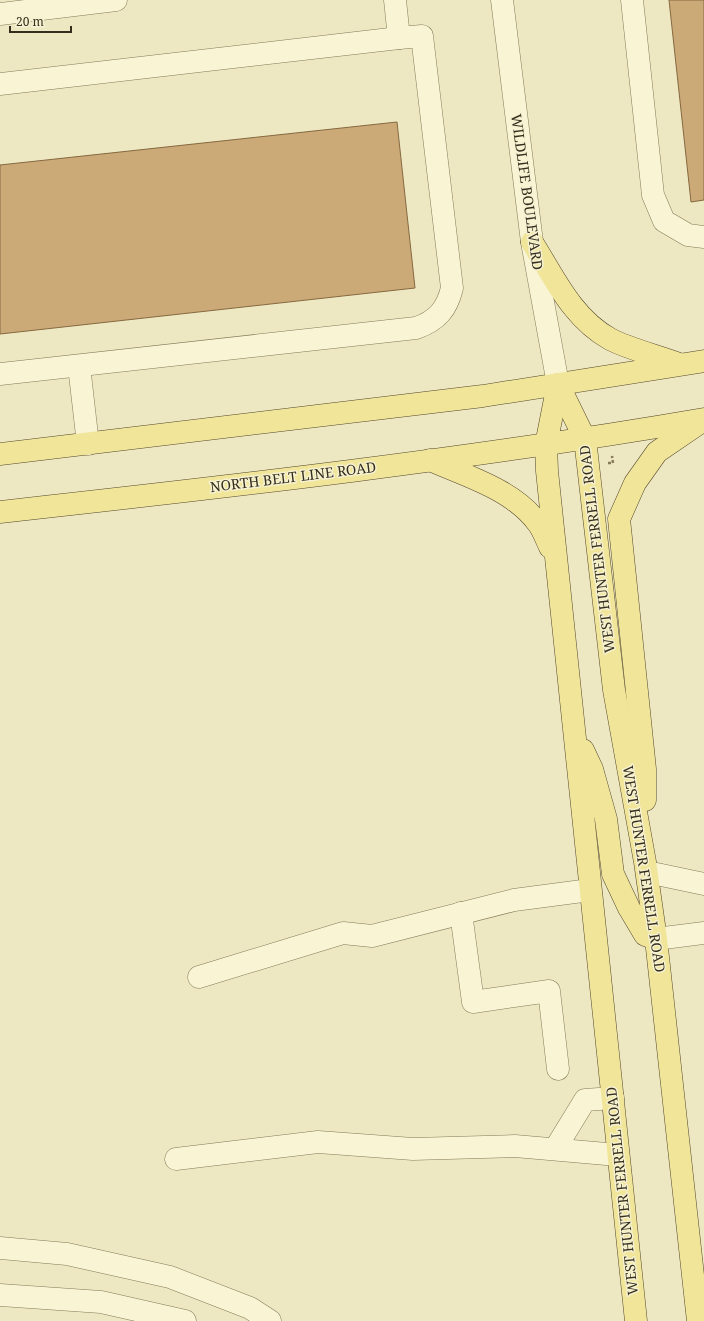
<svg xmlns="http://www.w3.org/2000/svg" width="704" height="1321" viewBox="0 0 704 1321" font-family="'Noto Serif',serif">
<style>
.building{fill:#cbaa78;stroke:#856840}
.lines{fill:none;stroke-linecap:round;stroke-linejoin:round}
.minor-casing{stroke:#867a59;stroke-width:23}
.major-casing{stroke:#54472e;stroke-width:23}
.path{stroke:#867a59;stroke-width:2.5;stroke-dasharray:3 2;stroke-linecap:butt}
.minor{stroke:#f8f4d4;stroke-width:22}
.major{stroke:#f0e599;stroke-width:22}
.labels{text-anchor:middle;stroke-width:3;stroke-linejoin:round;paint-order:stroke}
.street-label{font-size:14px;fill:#362e1d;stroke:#f5f1d1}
</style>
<rect width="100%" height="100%" fill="#ede8c1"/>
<g class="building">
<path d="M 669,0 L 704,0 L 704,200 L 691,202 Z"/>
<path d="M 397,122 L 415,288 L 0,334 L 0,165 Z"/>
</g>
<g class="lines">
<defs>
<g id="minor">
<path d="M 502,0 L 532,242 L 558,384"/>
<path d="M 632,0 L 653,195 L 664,221 L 688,235 L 704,237"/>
<path d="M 0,14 L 116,0"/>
<path d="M 0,84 L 399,38"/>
<path d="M 79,366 L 88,444"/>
<path d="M 0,374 L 416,328 C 437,321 447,309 452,288 L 422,36 L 399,38 L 395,0"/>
<path d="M 647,872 L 704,884"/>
<path d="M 461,913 L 473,1002 L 549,991 L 558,1069"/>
<path d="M 656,939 L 704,933"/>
<path d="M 199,977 L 343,933 L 372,936 L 514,900 L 590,890"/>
<path d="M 555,1149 L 585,1100 L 613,1098"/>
<path d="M 176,1159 L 318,1142 L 413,1149 L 515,1146 L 618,1155"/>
<path d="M 0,1248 L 67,1254 L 170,1277 L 250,1308 L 270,1321"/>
<path d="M 0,1295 L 101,1302 L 185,1321"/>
</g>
<g id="major">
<path d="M 532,242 C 554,277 572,318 610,339 C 629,349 658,356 679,364"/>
<path d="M 558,384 L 585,439 L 614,690 L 645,862 L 656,939 L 698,1321"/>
<path d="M 558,384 L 546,445 L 547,471 L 636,1321"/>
<path d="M 0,454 L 483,396 L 704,361"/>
<path d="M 430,460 C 466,476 512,489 537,522 C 543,529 546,539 550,547"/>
<path d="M 0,512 C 235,486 471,459 704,419"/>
<path d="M 583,750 L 592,769 L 606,819 L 613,874 L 629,908 L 645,935 L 656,939"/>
<path d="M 645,800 L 645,769 L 619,519 L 635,483 L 657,452 L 698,424"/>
</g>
</defs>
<use href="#minor" class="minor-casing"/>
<use href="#major" class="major-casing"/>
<path class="path" d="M 608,463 L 613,463 L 612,456"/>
<use href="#minor" class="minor"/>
<use href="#major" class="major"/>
</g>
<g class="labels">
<g class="street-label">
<text transform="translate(527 192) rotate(82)" y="5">WILDLIFE BOULEVARD</text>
<text transform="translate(293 477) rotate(-7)" y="5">NORTH BELT LINE ROAD</text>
<text transform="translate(597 549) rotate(-97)" y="5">WEST HUNTER FERRELL ROAD</text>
<text transform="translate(644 869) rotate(81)" y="5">WEST HUNTER FERRELL ROAD</text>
<text transform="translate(622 1191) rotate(-96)" y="5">WEST HUNTER FERRELL ROAD</text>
</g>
</g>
<path d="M10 26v6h61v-6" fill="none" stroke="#362e1d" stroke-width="2"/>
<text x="16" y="26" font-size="12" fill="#362e1d" stroke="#f5f1d1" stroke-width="3" paint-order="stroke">20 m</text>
</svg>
